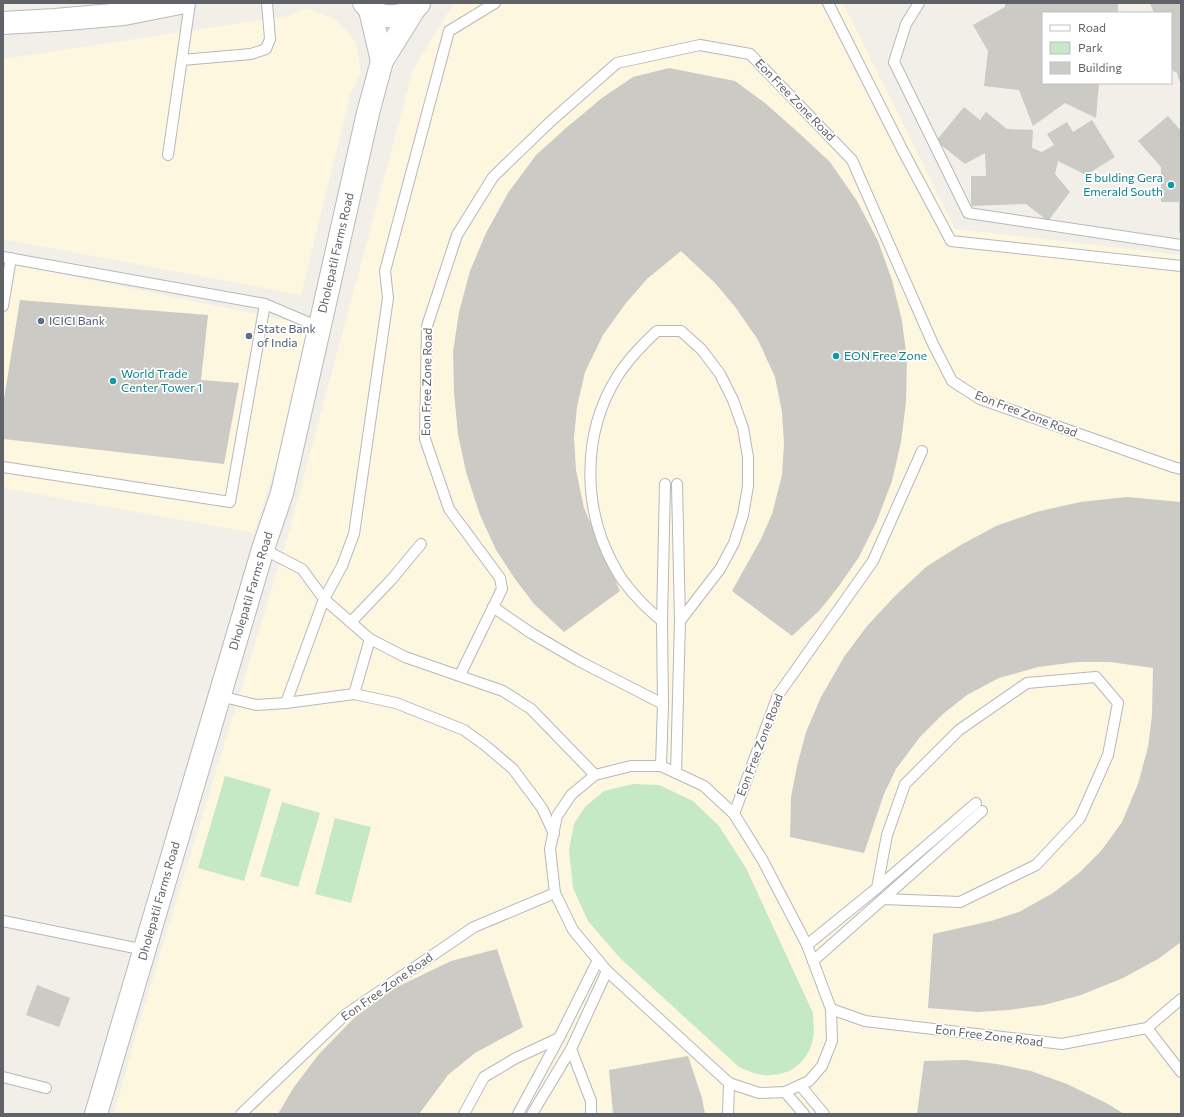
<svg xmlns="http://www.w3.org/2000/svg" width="1184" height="1117" viewBox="0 0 1184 1117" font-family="Commissioner,sans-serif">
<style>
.commercial{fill:#fef7e0}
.green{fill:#c5e8c5}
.building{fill:#cccac5}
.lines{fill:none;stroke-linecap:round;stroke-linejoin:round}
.lane-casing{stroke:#b5b8bc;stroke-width:12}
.secondary-casing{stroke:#b6babf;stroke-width:24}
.lane{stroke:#fff;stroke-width:10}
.secondary{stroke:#fff;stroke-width:22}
.culture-dot{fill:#0f9aa8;stroke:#fff;stroke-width:1.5}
.service-dot{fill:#5c6f8a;stroke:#fff;stroke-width:1.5}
.labels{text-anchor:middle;stroke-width:3.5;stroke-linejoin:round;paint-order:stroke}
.street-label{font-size:12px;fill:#5f6368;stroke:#fff}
.culture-label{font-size:12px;fill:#0d838f;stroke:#fff;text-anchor:start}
.service-label{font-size:12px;fill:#4e5e75;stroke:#fff;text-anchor:start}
</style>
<rect width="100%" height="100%" fill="#f1efe8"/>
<g class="commercial">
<path d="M 454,3 L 843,3 L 955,229 L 1181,255 L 1181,1114 L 114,1114 L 138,1027 L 289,532 L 413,70 Z"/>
<path d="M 307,8 L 336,20 L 356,42 L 361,74 L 351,92 L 301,295 L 3,239 L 3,59 L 288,16 Z"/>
<path d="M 3,262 L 319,327 L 254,533 L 3,488 Z"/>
</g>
<g class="green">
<path d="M 225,776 L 271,789 L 244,881 L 198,868 Z"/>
<path d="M 633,784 L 659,785 L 693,801 L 719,826 L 746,868 L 813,1013 C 813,1021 815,1031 813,1039 C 807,1064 789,1077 763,1075 C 755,1074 746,1070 739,1067 L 620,958 L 588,921 L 573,888 L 569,850 L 574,824 L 585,807 L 604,791 Z"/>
<path d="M 282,802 L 320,813 L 298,887 L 260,876 Z"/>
<path d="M 335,818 L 371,827 L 351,903 L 315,894 Z"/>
</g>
<g class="building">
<path d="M 1005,3 L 1118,3 L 1118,13 L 1043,13 L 1043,83 L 1099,83 L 1096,118 L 1065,103 L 1033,126 L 1019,90 L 984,86 L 988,51 L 973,25 L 1005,7 Z"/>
<path d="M 1150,3 L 1181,3 L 1181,86 L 1177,73 L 1171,70 L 1171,13 L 1154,13 Z"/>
<path d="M 669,68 L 735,81 L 765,103 L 800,134 L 830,162 L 857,201 L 878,241 L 892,280 L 902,321 L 907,360 L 906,402 L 901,442 L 892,481 L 876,523 L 859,557 L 839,586 L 820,610 L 792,636 L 732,591 L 761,539 L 772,514 L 782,475 L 784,443 L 782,412 L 775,377 L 758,340 L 736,308 L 715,283 L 681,251 L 647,279 L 626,303 L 603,335 L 585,372 L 577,407 L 574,437 L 576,470 L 584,508 L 620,591 L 564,632 L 534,604 L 515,579 L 496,550 L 480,515 L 466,472 L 458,434 L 454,393 L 453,352 L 459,312 L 470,271 L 486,233 L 508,193 L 536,155 L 566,128 L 602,98 L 633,77 Z"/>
<path d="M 964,107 L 980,120 L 986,112 L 1007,129 L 1033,130 L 1032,148 L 1042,152 L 1054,145 L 1047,134 L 1067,122 L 1073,132 L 1092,120 L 1115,157 L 1086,175 L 1058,161 L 1055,174 L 1070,192 L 1048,221 L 1026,204 L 971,206 L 971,176 L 986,176 L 985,153 L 965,164 L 936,141 Z"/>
<path d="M 1168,116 L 1181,131 L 1181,233 L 1179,233 L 1179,202 L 1161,202 L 1161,167 L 1138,141 Z"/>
<path d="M 20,300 L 208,315 L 201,380 L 239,383 L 224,464 L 3,439 L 3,405 Z"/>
<path d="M 1127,497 L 1181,502 L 1181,942 L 1158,959 L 1123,978 L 1081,995 L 1044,1005 L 1009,1010 L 978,1012 L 928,1008 L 933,934 L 991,921 L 1019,912 L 1053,893 L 1079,873 L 1101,851 L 1122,822 L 1138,784 L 1148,747 L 1152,715 L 1153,668 L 1110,662 L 1077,662 L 1038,667 L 999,678 L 967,695 L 943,714 L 920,737 L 896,769 L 884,794 L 864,853 L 790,837 L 791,797 L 797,766 L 806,732 L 821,697 L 844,657 L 867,626 L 895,596 L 926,567 L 959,546 L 996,526 L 1036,512 L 1080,502 Z"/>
<path d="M 497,949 L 523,1027 L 475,1053 L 448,1075 L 419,1114 L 278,1114 L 294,1087 L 319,1054 L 354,1018 L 395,988 L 451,961 Z"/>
<path d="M 37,985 L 70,998 L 59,1027 L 26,1015 Z"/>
<path d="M 688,1056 L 702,1098 L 705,1114 L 613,1114 L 609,1070 Z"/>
<path d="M 965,1060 L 997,1064 L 1031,1071 L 1067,1084 L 1108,1104 L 1124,1114 L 917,1114 L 924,1061 Z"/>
</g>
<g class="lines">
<defs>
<g id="lane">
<path d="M 828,3 L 903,151 L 951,241 L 1181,266"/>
<path d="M 919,3 L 906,24 L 894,62 L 968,213 L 1181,245"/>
<path d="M 182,60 L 251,54 L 266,49 L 270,39 L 267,3"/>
<path d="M 168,155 L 190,3"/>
<path d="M 3,257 L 265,304 L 319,327"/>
<path d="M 3,306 L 11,258"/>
<path d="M 3,467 L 230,502 L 265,304"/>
<path d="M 677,484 L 680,621"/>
<path d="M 263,549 L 302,569 L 324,599 L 370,639 L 405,657 L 503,691 L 531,709 L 595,775"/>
<path d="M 493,607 L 531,633 L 579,661 L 663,704"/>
<path d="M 662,621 L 665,484"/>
<path d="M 351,622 L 392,579 L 421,544"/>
<path d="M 460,675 L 502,589 L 500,578 L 449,509 L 425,439 L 427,326 L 457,235 L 493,177 L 551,121 L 617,63 L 700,45 L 750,54 L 852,160 L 933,344 L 952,381 L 980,399 L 1173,467 L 1181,469"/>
<path d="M 354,694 L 370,639"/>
<path d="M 220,696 L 256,705 L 286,703 L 354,694 L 396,703 L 464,730 L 486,746 L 513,769 L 542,808 L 554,834"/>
<path d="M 286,703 L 324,599 L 342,566 L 354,534 L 388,298 L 385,271 L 449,31 L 495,3"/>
<path d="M 631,766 L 661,766 L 704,786 L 734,814 L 762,859 L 807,945 L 831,1009 L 832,1041 L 822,1066 L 809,1081 L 785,1092 L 759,1093 L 729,1083 L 607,971 L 573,930 L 555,893 L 550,849 L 557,816 L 571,795 L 595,775 Z"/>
<path d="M 661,766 L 663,704 L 662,621 C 646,608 636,598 624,582 C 620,577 617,571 614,566 C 582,508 582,433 617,377 C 628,359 642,345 657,331 L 681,331 L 702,350 L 720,374 L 733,400 L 743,428 L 748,457 L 748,486 L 743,515 L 734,543 L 720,569 L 680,621 L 676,773"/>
<path d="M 734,814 L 778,695 L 873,561 L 922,451"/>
<path d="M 877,888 L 976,803"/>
<path d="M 883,899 L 982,811"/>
<path d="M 3,921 L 145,950"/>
<path d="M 807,945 L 877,888 L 887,835 L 905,784 L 959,730 L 1027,683 L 1096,677 L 1118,703 L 1108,755 L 1080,818 L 1036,865 L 960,902 L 883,899 L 813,961"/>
<path d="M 831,1009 L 865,1021 L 1062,1044 L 1147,1028 L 1181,1072"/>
<path d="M 1147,1028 L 1181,999"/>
<path d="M 3,1077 L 46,1088"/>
<path d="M 800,1085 L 824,1114"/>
<path d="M 785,1092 L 804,1114"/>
<path d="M 241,1114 L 345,1015 L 474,927 L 555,893"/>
<path d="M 464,1114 L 484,1077 L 516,1058 L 559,1038 L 598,960"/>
<path d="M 518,1114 L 559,1038"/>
<path d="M 532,1114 L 571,1049"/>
<path d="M 591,1114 L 591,1101 L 571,1049 L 607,971"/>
<path d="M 728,1114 L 729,1083"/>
</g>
<g id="secondary">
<path d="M 364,3 C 379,21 402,20 419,4"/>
<path d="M 370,10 L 382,61"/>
<path d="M 3,23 L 55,20 L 124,14 L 180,3"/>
<path d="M 96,1114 L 263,549 L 282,493 L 368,113 L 382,61 L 415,8"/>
</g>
</defs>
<use href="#lane" class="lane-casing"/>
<use href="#secondary" class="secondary-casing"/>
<use href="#lane" class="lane"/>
<use href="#secondary" class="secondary"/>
</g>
<g class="culture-dot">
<circle cx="1171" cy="185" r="4"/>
<circle cx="836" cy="356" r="4"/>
<circle cx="113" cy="381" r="4"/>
</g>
<g class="service-dot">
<circle cx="41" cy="321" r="4"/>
<circle cx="249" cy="336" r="4"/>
</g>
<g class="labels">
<g class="street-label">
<text transform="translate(795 100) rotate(46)" y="4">Eon Free Zone Road</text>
<text transform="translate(336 253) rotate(-77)" y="4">Dholepatil Farms Road</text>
<text transform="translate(427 382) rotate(-89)" y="4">Eon Free Zone Road</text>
<text transform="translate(1026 414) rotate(21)" y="4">Eon Free Zone Road</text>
<text transform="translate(251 591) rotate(-73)" y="4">Dholepatil Farms Road</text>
<text transform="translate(760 745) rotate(-69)" y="4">Eon Free Zone Road</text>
<text transform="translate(159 901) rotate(-74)" y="4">Dholepatil Farms Road</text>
<text transform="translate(387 987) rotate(-35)" y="4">Eon Free Zone Road</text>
<text transform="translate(989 1036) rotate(7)" y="4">Eon Free Zone Road</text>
</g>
<g class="culture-label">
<text x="1163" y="182" text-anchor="end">E bulding Gera<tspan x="1163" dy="14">Emerald South</tspan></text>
<text x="844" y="360">EON Free Zone</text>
<text x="121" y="378">World Trade<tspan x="121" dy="14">Center Tower 1</tspan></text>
</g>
<g class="service-label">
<text x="49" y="325">ICICI Bank</text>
<text x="257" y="333">State Bank<tspan x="257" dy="14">of India</tspan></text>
</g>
</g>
<rect width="1184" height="1117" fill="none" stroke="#5f6368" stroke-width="8"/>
<rect x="1042" y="12" width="130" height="72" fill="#ffffff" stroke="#bfc1c3"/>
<rect x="1050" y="25" width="20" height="6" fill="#ffffff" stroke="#bfc1c3"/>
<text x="1078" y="32" font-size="12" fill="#5f6368">Road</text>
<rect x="1050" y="42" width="20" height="12" fill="#c5e8c5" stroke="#bfc1c3"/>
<text x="1078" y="52" font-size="12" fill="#5f6368">Park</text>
<rect x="1050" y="62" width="20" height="12" fill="#cccac5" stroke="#bfc1c3"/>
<text x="1078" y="72" font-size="12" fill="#5f6368">Building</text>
</svg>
